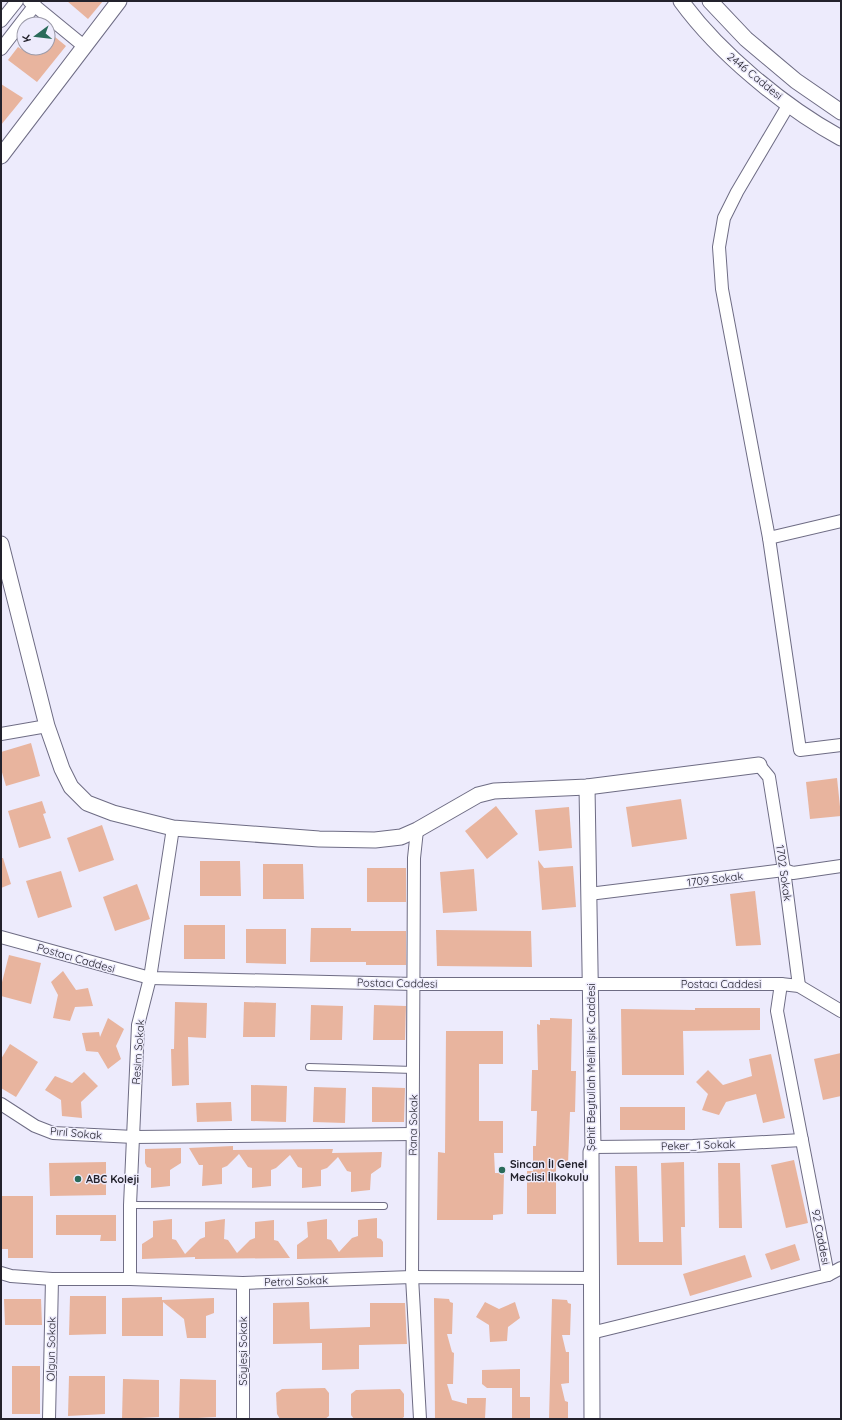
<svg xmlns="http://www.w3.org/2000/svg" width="842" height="1420" viewBox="0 0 842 1420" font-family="Quicksand,sans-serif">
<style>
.building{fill:#e8b49e}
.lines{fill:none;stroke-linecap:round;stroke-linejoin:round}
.service-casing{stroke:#6e6c84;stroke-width:8}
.minor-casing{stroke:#6e6c84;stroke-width:14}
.tertiary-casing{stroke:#6e6c84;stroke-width:17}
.service{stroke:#fff;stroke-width:6}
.minor{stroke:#fff;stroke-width:12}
.tertiary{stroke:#fff;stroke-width:15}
.poi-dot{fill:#2a6b5a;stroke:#edebfc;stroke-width:1.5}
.labels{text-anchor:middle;stroke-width:3;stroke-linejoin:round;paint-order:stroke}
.street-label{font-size:11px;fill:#23222c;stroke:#edebfc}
.poi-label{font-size:11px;font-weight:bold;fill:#23222c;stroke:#edebfc;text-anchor:start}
</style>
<rect width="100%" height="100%" fill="#edebfc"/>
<g class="building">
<path d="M 67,1 L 103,1 L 88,19 Z"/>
<path d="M 48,37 L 52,40 L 55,37 L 66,46 L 37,82 L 8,60 L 18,47 L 21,49 L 48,48 Z"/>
<path d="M 1,84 L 23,98 L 1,125 Z"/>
<path d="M 31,743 L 40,776 L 6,786 L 1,769 L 1,752 Z"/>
<path d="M 837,778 L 841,816 L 810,819 L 806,782 Z"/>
<path d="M 681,799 L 687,839 L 632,847 L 626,807 Z"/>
<path d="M 42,801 L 46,813 L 43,814 L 51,838 L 19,848 L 8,811 Z"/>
<path d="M 496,806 L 518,834 L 487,859 L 465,831 Z"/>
<path d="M 569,807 L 572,848 L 539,851 L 535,810 Z"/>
<path d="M 102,825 L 114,860 L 79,872 L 67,838 Z"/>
<path d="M 1,858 L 3,858 L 11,884 L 1,888 Z"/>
<path d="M 538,860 L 544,868 L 573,866 L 576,907 L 542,910 Z"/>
<path d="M 200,861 L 240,861 L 241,896 L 200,896 Z"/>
<path d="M 263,864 L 303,864 L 304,899 L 263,899 Z"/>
<rect x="367" y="868" width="39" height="34"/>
<path d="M 474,869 L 477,911 L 443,913 L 440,872 Z"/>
<path d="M 61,871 L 72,907 L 38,918 L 26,881 Z"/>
<path d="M 137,884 L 150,919 L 115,931 L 103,897 Z"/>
<path d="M 755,891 L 761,945 L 736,946 L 730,894 Z"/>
<rect x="184" y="925" width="41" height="34"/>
<path d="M 311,928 L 351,928 L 351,931 L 406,931 L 406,965 L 366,965 L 366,962 L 310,962 Z"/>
<path d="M 246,929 L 286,929 L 286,964 L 246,963 Z"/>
<path d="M 436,930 L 531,931 L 532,967 L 437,966 Z"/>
<path d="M 9,955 L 41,963 L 31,1004 L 1,996 L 1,986 Z"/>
<path d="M 63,971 L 76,990 L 88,988 L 93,1006 L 75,1007 L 70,1021 L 53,1018 L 58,995 L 51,982 Z"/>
<path d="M 175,1002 L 207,1003 L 206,1038 L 188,1037 L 189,1085 L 172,1086 L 171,1049 L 174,1049 Z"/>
<path d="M 244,1002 L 276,1003 L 275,1037 L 243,1037 Z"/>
<path d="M 311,1005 L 343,1006 L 342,1040 L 310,1040 Z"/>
<path d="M 374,1005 L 406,1006 L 405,1040 L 373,1040 Z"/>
<path d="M 695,1008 L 760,1008 L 760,1030 L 683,1031 L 684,1075 L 622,1075 L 621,1009 L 695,1010 Z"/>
<path d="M 108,1018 L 124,1029 L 116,1046 L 121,1059 L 108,1069 L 98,1052 L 86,1051 L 82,1033 L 99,1032 L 100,1037 Z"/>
<path d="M 550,1018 L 572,1019 L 571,1071 L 576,1071 L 575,1112 L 570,1112 L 568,1164 L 556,1164 L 556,1214 L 527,1214 L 527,1171 L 533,1171 L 533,1146 L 536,1146 L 537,1111 L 531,1111 L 532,1070 L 538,1070 L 537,1024 L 540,1025 L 540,1020 L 550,1020 Z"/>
<path d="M 446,1031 L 503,1031 L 503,1064 L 479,1064 L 479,1121 L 503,1121 L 503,1153 L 494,1153 L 495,1173 L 504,1173 L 503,1214 L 493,1215 L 493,1220 L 437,1220 L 438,1152 L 445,1153 Z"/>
<path d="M 10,1044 L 38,1062 L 16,1097 L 1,1088 L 1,1059 Z"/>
<path d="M 841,1053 L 841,1096 L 823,1100 L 814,1059 Z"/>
<path d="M 771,1054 L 785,1118 L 763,1123 L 756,1094 L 726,1102 L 719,1115 L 702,1110 L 708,1094 L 696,1082 L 708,1070 L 723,1085 L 752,1076 L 749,1059 Z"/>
<path d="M 84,1072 L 98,1086 L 81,1102 L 82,1118 L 62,1116 L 61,1100 L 45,1090 L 55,1076 L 72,1083 Z"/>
<path d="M 251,1085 L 287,1086 L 286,1122 L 251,1121 Z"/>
<path d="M 314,1087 L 346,1088 L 345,1123 L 313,1122 Z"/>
<path d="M 372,1087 L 405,1088 L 404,1122 L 372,1122 Z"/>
<path d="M 231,1102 L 232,1121 L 197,1122 L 196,1103 Z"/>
<rect x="620" y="1107" width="65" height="23"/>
<path d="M 233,1146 L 233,1150 L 333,1149 L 332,1153 L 382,1152 L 381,1167 L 371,1174 L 370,1190 L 351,1192 L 351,1172 L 347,1171 L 338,1157 L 327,1168 L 321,1170 L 321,1186 L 302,1188 L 302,1168 L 298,1167 L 290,1155 L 276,1168 L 271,1170 L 271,1186 L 252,1188 L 252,1168 L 248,1167 L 239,1154 L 227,1166 L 222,1168 L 222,1184 L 202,1186 L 203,1165 L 199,1165 L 189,1148 Z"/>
<path d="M 181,1148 L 181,1163 L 170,1170 L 170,1186 L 151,1188 L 151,1168 L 147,1167 L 145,1163 L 145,1149 Z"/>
<path d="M 794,1160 L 808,1223 L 786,1228 L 771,1165 Z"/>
<path d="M 106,1162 L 106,1195 L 50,1196 L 49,1163 Z"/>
<path d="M 684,1162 L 685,1227 L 681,1227 L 682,1265 L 617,1265 L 615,1166 L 637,1166 L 639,1242 L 663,1242 L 661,1163 Z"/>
<path d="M 718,1163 L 740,1163 L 742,1228 L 719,1228 Z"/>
<path d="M 1,1196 L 33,1196 L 33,1258 L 8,1258 L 8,1249 L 1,1249 Z"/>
<path d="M 56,1215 L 116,1215 L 116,1241 L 100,1241 L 101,1235 L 56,1235 Z"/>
<path d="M 377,1218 L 377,1238 L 381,1239 L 383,1242 L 383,1257 L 297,1259 L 297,1245 L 308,1237 L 307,1222 L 327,1219 L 327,1239 L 331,1240 L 339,1252 L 352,1238 L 358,1236 L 358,1220 Z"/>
<path d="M 172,1219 L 172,1239 L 176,1240 L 185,1254 L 200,1239 L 205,1237 L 205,1222 L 225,1219 L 224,1239 L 228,1240 L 237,1253 L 250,1240 L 255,1238 L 255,1222 L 274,1220 L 274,1240 L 278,1241 L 290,1258 L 195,1259 L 195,1257 L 142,1259 L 142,1244 L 153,1237 L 153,1221 Z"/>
<path d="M 795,1244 L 800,1260 L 771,1270 L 765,1254 Z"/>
<path d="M 745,1255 L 752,1277 L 690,1296 L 683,1274 Z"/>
<path d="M 70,1296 L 106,1296 L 106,1334 L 69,1335 Z"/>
<path d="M 162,1297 L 162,1300 L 214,1298 L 214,1313 L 206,1316 L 206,1338 L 187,1338 L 184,1319 L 163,1302 L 163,1336 L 122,1336 L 122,1298 Z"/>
<path d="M 434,1298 L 449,1299 L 450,1302 L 453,1303 L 452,1334 L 447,1334 L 452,1352 L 454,1353 L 453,1384 L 447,1384 L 452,1400 L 467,1404 L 467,1398 L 486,1398 L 485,1419 L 435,1419 Z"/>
<path d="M 4,1299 L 41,1299 L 42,1325 L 5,1325 Z"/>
<path d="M 552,1299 L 567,1300 L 568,1303 L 571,1304 L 570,1335 L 562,1335 L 566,1352 L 569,1352 L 569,1383 L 561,1384 L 565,1401 L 568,1402 L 568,1419 L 549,1419 Z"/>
<path d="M 309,1302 L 310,1329 L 370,1327 L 370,1303 L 405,1303 L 407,1344 L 359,1345 L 359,1369 L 322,1370 L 322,1343 L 273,1344 L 273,1303 Z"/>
<path d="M 485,1302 L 499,1309 L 515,1302 L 520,1318 L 508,1327 L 507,1341 L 490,1342 L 489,1325 L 476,1317 Z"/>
<rect x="12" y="1366" width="28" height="48"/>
<path d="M 520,1369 L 520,1397 L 530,1397 L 530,1419 L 512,1419 L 512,1388 L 487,1388 L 482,1384 L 482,1370 Z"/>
<path d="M 69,1376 L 105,1376 L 105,1414 L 68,1416 Z"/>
<path d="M 123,1379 L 159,1380 L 159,1417 L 122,1419 Z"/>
<path d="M 180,1379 L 216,1380 L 216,1417 L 179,1419 Z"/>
<path d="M 325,1388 L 329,1393 L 329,1416 L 325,1419 L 280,1419 L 277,1414 L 276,1393 L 282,1389 Z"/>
<path d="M 400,1389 L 404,1394 L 404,1417 L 401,1419 L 354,1419 L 351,1415 L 351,1394 L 356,1390 Z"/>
</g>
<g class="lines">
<defs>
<g id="service">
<path d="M 309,1067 L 414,1070"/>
<path d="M 130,1205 L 384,1206"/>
</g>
<g id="minor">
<path d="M 29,1 L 85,47"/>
<path d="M 1,21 L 17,1"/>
<path d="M 1,49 L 35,5"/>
<path d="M 789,104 L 737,192 L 724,218 L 719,247 L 722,289 L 769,538 L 800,750 L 841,745"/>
<path d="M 769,538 L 841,521"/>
<path d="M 1,734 L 47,726"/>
<path d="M 759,765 L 769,777 L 784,870 L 799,986"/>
<path d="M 417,830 L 414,858 L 412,1277 L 420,1419"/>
<path d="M 589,894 L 784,870 L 793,873 L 841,866"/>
<path d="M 1,937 L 150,978 L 415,984 L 781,984 L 799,986 L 841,1011"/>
<path d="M 1,1104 L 35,1126 L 53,1133 L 134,1137 L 413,1134"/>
<path d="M 593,1147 L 693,1146 L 802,1140"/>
<path d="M 1,1273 L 11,1276 L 52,1279 L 130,1279 L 243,1283 L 412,1277 L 591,1278"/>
<path d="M 828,1275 L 841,1268"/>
<path d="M 130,1279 L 130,1205 L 138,1025 L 150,978 L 173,828"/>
<path d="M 243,1283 L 243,1419"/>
<path d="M 591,1333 L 828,1275 L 777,1011 L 781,984"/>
<path d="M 49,1419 L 52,1279"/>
</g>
<g id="tertiary">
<path d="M 681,1 C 719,53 784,107 841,138"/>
<path d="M 710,1 L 746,39 L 796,81 L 841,112"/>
<path d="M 1,156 L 119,1"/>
<path d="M 1,544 L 47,726 L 62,769 L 71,787 L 87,803 L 113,813 L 173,828 L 319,839 L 375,840 L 401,837 L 417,830 L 478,795 L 494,791 L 587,787 L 759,765"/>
<path d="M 587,787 L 593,1147 L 591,1152 L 592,1419"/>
</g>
</defs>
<use href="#service" class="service-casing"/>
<use href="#minor" class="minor-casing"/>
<use href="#tertiary" class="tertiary-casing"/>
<use href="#service" class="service"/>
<use href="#minor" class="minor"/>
<use href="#tertiary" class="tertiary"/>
</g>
<g class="poi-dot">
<circle cx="502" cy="1170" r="4"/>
<circle cx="78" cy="1179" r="4"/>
</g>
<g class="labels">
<g class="street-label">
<text transform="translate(755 76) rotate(39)" y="4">2446 Caddesi</text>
<text transform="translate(784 873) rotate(82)" y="4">1702 Sokak</text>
<text transform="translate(715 879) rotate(-7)" y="4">1709 Sokak</text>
<text transform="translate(76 958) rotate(16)" y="4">Postacı Caddesi</text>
<text transform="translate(397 983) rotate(1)" y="4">Postacı Caddesi</text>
<text x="721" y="988">Postacı Caddesi</text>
<text transform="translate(138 1052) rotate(-86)" y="4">Resim Sokak</text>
<text transform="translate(591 1067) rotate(-90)" y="4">Şehit Beytullah Melih Işık Caddesi</text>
<text transform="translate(413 1125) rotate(-89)" y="4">Rana Sokak</text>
<text transform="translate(76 1133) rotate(5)" y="4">Pırıl Sokak</text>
<text transform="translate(698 1145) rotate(-2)" y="4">Peker_1 Sokak</text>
<text transform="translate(821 1237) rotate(79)" y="4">92 Caddesi</text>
<text transform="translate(296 1281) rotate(-2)" y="4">Petrol Sokak</text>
<text transform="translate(51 1349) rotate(-89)" y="4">Olgun Sokak</text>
<text transform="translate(243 1351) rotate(-90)" y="4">Söyleşi Sokak</text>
</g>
<g class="poi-label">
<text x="510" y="1168">Sincan İl Genel<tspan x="510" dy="13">Meclisi İlkokulu</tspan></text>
<text x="86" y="1183">ABC Koleji</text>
</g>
</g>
<rect width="842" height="1420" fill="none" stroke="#23222c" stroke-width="4"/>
<g transform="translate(36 36) rotate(255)"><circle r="19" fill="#edebfc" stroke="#9c9ba9"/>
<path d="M0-3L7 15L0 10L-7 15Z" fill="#2a6b5a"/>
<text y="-6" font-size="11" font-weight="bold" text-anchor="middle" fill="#23222c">K</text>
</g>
</svg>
